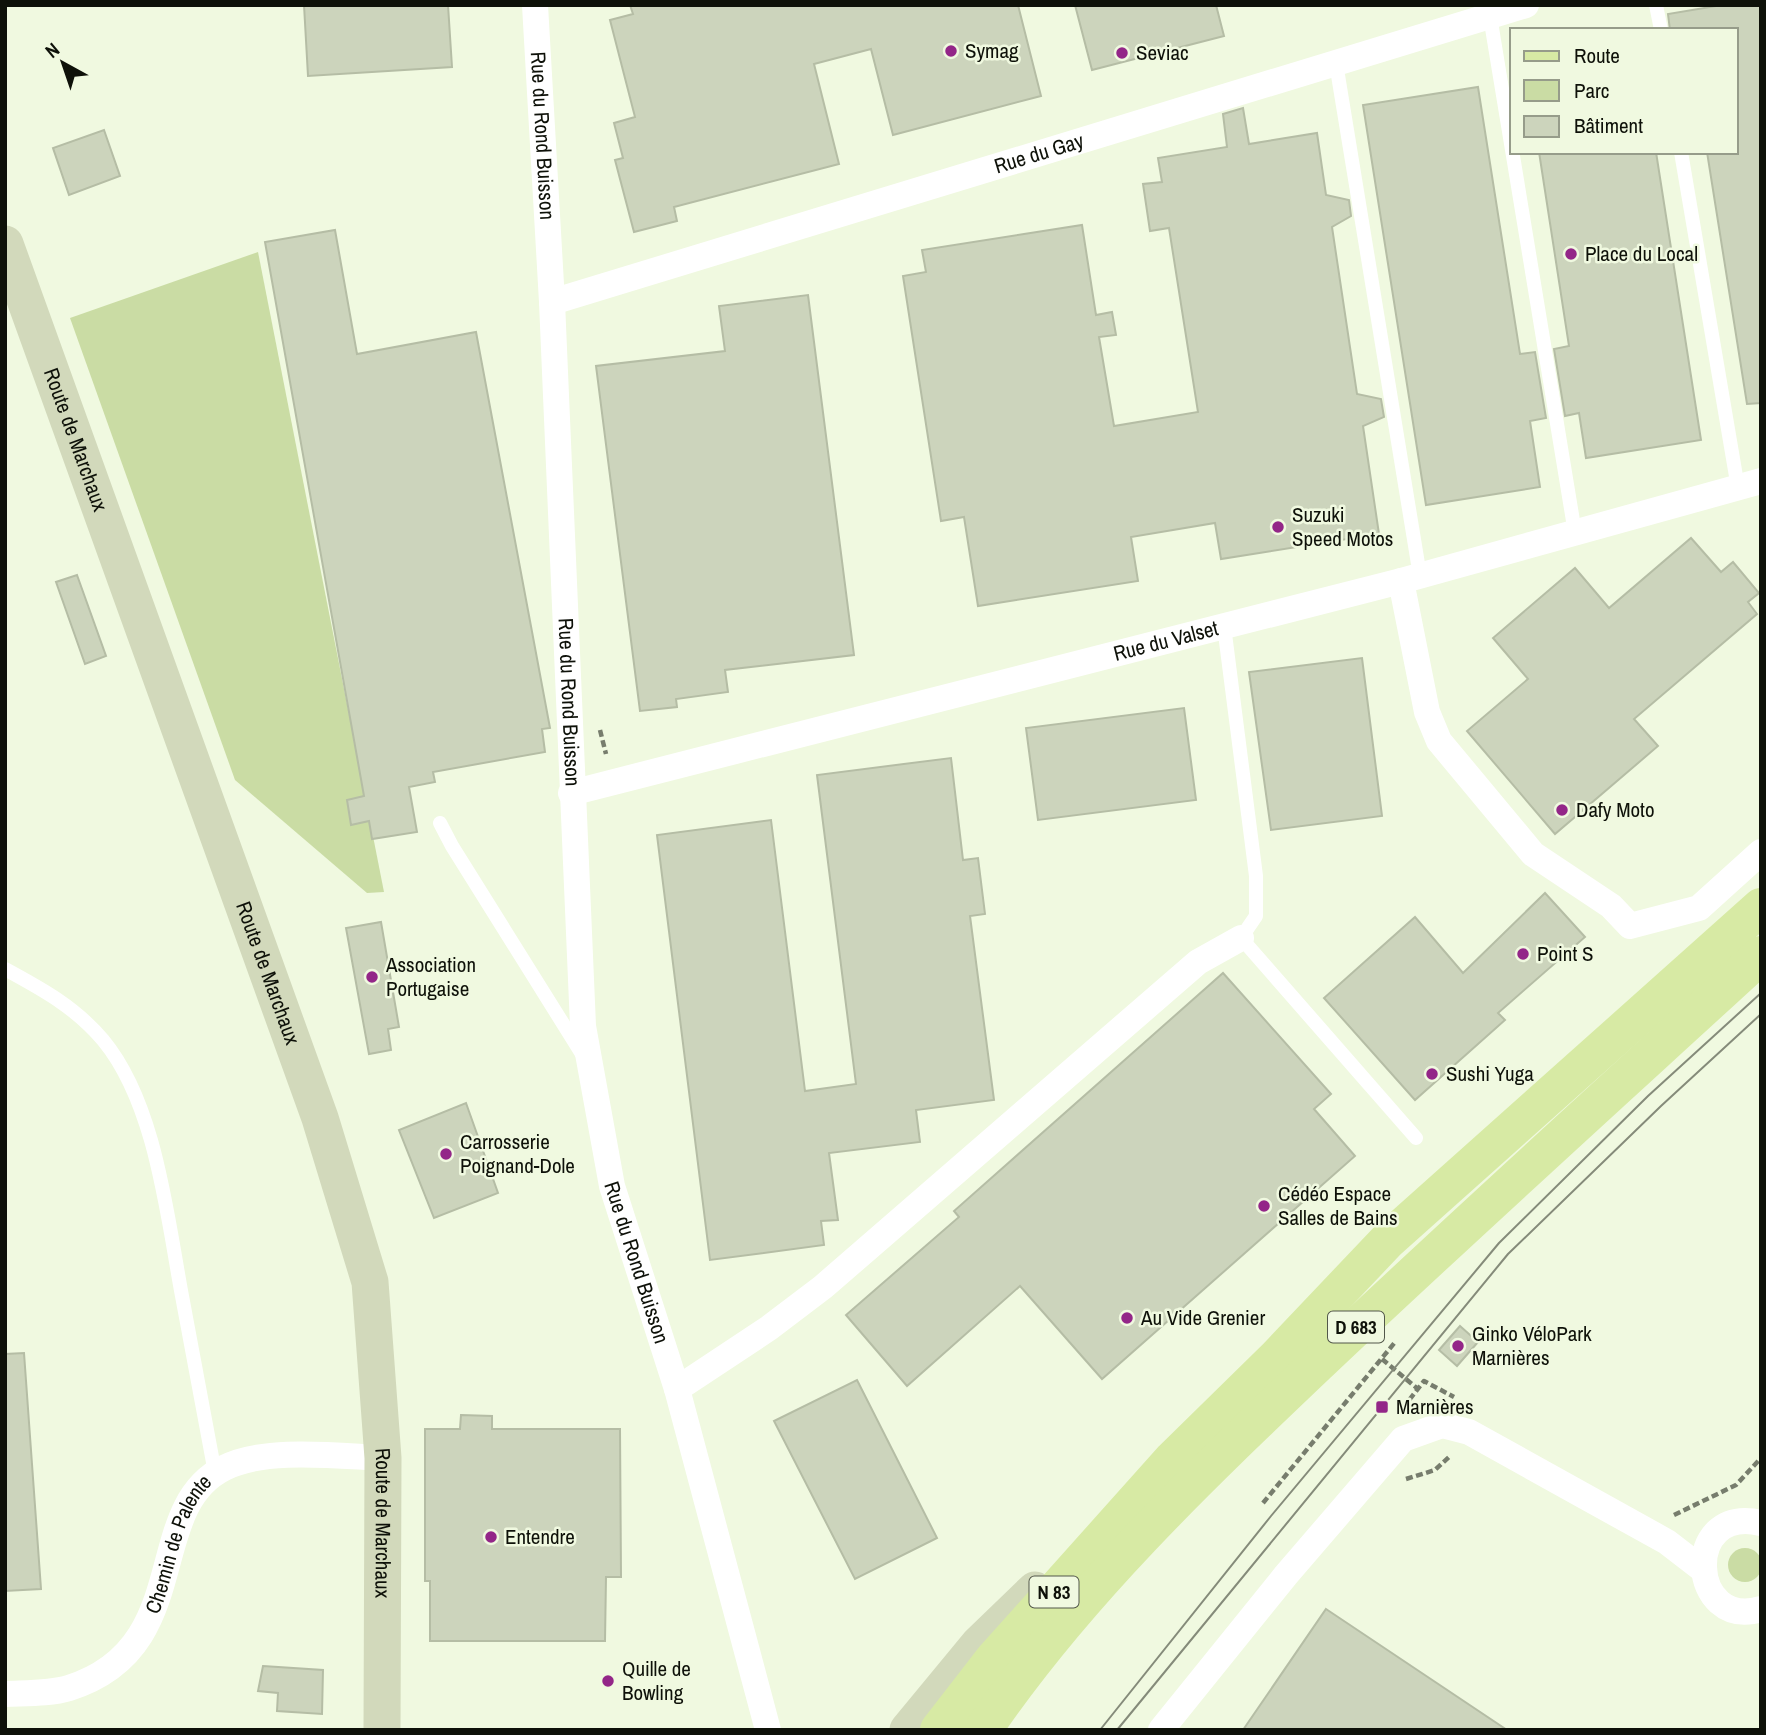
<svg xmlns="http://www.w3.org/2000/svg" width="1766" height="1735" viewBox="0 0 1766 1735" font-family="'Archivo Narrow',sans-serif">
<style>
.green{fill:#cadca4}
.building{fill:#ccd4bc;stroke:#b5bda5;stroke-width:2}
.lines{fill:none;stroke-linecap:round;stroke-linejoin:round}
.path{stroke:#777d6d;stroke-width:4.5;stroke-dasharray:7 3.5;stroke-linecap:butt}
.service{stroke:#fff;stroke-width:14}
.minor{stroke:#fff;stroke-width:26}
.secondary{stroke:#d2d9bb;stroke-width:37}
.primary{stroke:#d7eaa4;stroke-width:38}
.tram{stroke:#858b7a;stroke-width:2}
.poi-dot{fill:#932688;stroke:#f0f9e0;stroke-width:2.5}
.labels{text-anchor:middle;stroke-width:5;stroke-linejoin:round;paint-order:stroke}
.shield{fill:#f0f9e0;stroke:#52574a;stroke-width:2}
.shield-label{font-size:19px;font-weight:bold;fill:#0e1109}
.poi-label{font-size:21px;fill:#0e1109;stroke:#f0f9e0;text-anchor:start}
.street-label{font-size:21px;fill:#0e1109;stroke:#f0f9e0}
</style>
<rect width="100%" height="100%" fill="#f0f9e0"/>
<g class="green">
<path d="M 258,252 L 384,892 L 367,893 L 235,780 L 70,318 Z"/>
<circle cx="1745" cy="1565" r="17"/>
</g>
<g class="building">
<path d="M 304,5 L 448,5 L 452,67 L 308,76 Z"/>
<path d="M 630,5 L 1018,5 L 1041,96 L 893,135 L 871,49 L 814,64 L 839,164 L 674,207 L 677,221 L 634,232 L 615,160 L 623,158 L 614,123 L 635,117 L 610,20 L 633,14 Z"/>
<path d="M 1075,5 L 1216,5 L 1224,36 L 1092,70 Z"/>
<path d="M 1722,5 L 1761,5 L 1761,403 L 1747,404 L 1707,152 L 1736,152 L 1736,30 L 1670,30 L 1668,14 Z"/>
<path d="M 1478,87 L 1520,354 L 1535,352 L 1546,418 L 1530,421 L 1540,487 L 1426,505 L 1363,105 Z"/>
<path d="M 1243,108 L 1249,144 L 1317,133 L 1326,195 L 1349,200 L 1351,216 L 1332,227 L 1357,394 L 1381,399 L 1384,417 L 1363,426 L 1379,534 L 1221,559 L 1215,523 L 1131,537 L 1138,581 L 978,606 L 964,517 L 941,521 L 903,276 L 926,272 L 922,250 L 1082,225 L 1096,315 L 1112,312 L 1116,335 L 1099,337 L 1114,426 L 1198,412 L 1169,228 L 1150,231 L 1143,184 L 1162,182 L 1158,158 L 1227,147 L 1223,114 Z"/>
<path d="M 104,130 L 120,176 L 69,195 L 53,148 Z"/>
<path d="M 1539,152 L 1656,152 L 1701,440 L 1586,458 L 1579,413 L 1565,416 L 1554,349 L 1569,346 Z"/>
<path d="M 335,230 L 357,354 L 476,332 L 550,728 L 542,729 L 545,752 L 433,772 L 435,782 L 409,787 L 417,832 L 372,839 L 369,821 L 351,825 L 347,800 L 364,796 L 265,242 Z"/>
<path d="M 808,295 L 854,655 L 725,670 L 728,692 L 676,699 L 677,707 L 640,711 L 596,366 L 725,351 L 719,306 Z"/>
<path d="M 1691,538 L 1721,572 L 1733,562 L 1759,593 L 1748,602 L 1757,614 L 1634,719 L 1658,746 L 1555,834 L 1467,731 L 1528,679 L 1493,638 L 1575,568 L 1609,608 Z"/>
<path d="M 77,575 L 106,656 L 85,664 L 56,582 Z"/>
<path d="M 1362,658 L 1382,816 L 1271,830 L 1249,672 Z"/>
<path d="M 1184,708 L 1196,800 L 1038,820 L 1026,728 Z"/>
<path d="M 951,758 L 963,860 L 978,858 L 985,914 L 970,916 L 994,1100 L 916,1110 L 920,1142 L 829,1153 L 838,1220 L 821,1221 L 824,1245 L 710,1260 L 657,835 L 771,820 L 805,1091 L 856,1084 L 817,775 Z"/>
<path d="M 1545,893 L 1585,937 L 1498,1013 L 1505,1020 L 1415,1100 L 1324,998 L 1415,917 L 1463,973 Z"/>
<path d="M 381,922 L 399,1027 L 388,1029 L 391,1050 L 369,1054 L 346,928 Z"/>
<path d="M 1223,973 L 1331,1094 L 1314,1109 L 1355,1156 L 1102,1379 L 1020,1286 L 907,1386 L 846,1315 L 959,1217 L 954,1211 Z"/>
<path d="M 466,1103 L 498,1193 L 434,1218 L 399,1130 Z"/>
<path d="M 1460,1326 L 1478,1342 L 1457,1366 L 1439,1350 Z"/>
<path d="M 24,1353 L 41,1589 L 5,1591 L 5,1354 Z"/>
<path d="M 857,1380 L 937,1538 L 855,1579 L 774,1421 Z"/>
<path d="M 461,1415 L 492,1416 L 492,1429 L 620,1429 L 621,1577 L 606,1577 L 605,1641 L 430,1641 L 430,1581 L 425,1581 L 425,1429 L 460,1429 Z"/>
<path d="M 1326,1609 L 1507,1730 L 1243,1730 Z"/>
<path d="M 263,1666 L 323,1670 L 322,1714 L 277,1711 L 278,1693 L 258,1691 Z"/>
</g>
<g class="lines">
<g class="path">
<path d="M 600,730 L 606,754"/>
<path d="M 1382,1359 L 1418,1389"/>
<path d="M 1403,1408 L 1424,1381 L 1454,1397"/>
<path d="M 1406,1479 L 1435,1470 L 1450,1456"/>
<path d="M 1263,1503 L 1396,1341"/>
<path d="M 1674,1515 L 1736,1485 L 1761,1458"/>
</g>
<g class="service">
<path d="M 1656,5 L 1661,30"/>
<path d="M 1490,16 L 1575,533"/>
<path d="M 1336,63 L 1420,576"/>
<path d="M 1681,152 L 1738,488"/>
<path d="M 1224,626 L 1256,876 L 1256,916 L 1241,938 L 1416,1138"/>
<path d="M 440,823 L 452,846 L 582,1054"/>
<path d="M 5,969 C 42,989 75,1007 103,1040 C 156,1104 167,1216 182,1296 C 193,1355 204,1414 215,1473"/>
</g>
<g class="minor">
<path id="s1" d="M 535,5 L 552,302 L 583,1026 L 612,1186 L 677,1389 L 768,1730"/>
<path id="s2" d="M 552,302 L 1526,5"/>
<path d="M 1401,581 L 1427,712 L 1439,741 L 1533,854 L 1611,906 L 1630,926 L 1699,908 L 1761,852"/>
<path id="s3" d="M 571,793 L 1401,581 L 1761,481"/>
<path d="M 677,1389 L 769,1328 L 823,1287 L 1198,962 L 1241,938"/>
<path d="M 1761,1523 C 1681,1504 1689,1631 1761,1609"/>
<path id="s4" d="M 5,1694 C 25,1693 50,1694 69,1688 C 196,1648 142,1509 224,1468 C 265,1447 337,1456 383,1458"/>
<path d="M 1161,1730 L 1286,1575 L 1403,1439 L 1442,1425 L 1469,1432 L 1667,1542 L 1702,1569"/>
</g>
<g class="secondary">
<path id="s5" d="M 5,244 L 320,1118 L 370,1282 L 383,1458 L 382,1730"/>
<path d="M 908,1730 L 979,1644 L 1035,1590"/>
</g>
<g class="primary">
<path d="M 939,1730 L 994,1659 L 1173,1459 L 1277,1357 L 1388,1240 L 1761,907"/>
<path d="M 983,1730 C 1079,1589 1207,1469 1330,1352 C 1472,1218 1617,1087 1761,955"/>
</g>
<g class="tram">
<path d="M 1100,1730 L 1271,1516 L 1499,1243 L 1648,1096 L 1761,993"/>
<path d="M 1117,1730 L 1508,1254 L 1661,1106 L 1761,1014"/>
</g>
</g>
<g class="poi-dot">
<circle cx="951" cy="51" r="7"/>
<circle cx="1122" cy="53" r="7"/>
<circle cx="1571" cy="254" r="7"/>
<circle cx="1278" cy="527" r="7"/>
<circle cx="1562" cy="810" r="7"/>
<circle cx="1523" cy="954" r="7"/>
<circle cx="372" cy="977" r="7"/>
<circle cx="1432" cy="1074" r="7"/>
<circle cx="446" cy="1154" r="7"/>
<circle cx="1264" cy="1206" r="7"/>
<circle cx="1127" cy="1318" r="7"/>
<circle cx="1458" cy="1346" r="7"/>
<rect x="1375" y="1400" width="14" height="14" rx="3.5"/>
<circle cx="491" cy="1537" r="7"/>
<circle cx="608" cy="1681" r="7"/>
</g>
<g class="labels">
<g class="shield">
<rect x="1328" y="1311.5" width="56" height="31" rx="5"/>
<rect x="1029.5" y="1576.5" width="49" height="31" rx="5"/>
</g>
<g class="shield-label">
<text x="1356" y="1334">D 683</text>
<text x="1054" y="1599">N 83</text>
</g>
<g class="poi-label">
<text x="965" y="58">Symag</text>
<text x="1136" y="60">Seviac</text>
<text x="1585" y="261">Place du Local</text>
<text x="1292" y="522">Suzuki<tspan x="1292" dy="24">Speed Motos</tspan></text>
<text x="1576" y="817">Dafy Moto</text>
<text x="1537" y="961">Point S</text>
<text x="386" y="972">Association<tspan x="386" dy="24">Portugaise</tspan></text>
<text x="1446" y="1081">Sushi Yuga</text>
<text x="460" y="1149">Carrosserie<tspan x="460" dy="24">Poignand-Dole</tspan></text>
<text x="1278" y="1201">Cédéo Espace<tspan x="1278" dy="24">Salles de Bains</tspan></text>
<text x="1141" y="1325">Au Vide Grenier</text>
<text x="1472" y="1341">Ginko VéloPark<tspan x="1472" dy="24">Marnières</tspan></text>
<text x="1396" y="1414">Marnières</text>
<text x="505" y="1544">Entendre</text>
<text x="622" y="1676">Quille de<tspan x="622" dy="24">Bowling</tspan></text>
</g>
<g class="street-label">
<text dy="7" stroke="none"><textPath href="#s1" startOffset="131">Rue du Rond Buisson</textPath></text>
<text dy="7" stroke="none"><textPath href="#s2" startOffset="509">Rue du Gay</textPath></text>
<text dy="7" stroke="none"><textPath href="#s5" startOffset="208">Route de Marchaux</textPath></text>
<text dy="7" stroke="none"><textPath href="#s3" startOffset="614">Rue du Valset</textPath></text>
<text dy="7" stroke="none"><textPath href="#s1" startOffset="698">Rue du Rond Buisson</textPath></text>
<text dy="7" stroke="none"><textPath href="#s5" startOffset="775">Route de Marchaux</textPath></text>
<text dy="7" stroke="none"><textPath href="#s1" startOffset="1265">Rue du Rond Buisson</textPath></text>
<text dy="7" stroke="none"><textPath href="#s5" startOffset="1342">Route de Marchaux</textPath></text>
<text dy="7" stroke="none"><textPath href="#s4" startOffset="254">Chemin de Palente</textPath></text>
</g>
</g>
<rect width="1766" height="1735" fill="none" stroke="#0e1109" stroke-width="14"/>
<rect x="1510" y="28" width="228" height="126" fill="#f0f9e0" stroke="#969c8a" stroke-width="2"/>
<rect x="1524" y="51" width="35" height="10" fill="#d7eaa4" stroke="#969c8a" stroke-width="2"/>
<text x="1574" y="63" font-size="21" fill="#0e1109">Route</text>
<rect x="1524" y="80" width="35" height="21" fill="#cadca4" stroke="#969c8a" stroke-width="2"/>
<text x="1574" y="98" font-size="21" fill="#0e1109">Parc</text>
<rect x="1524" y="116" width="35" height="21" fill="#ccd4bc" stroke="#969c8a" stroke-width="2"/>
<text x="1574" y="133" font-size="21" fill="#0e1109">Bâtiment</text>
<g transform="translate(63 63) rotate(320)" stroke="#f0f9e0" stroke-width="5" paint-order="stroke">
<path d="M0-5L12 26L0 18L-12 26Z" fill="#0e1109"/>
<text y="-10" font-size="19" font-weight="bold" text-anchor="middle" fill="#0e1109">N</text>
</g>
</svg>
